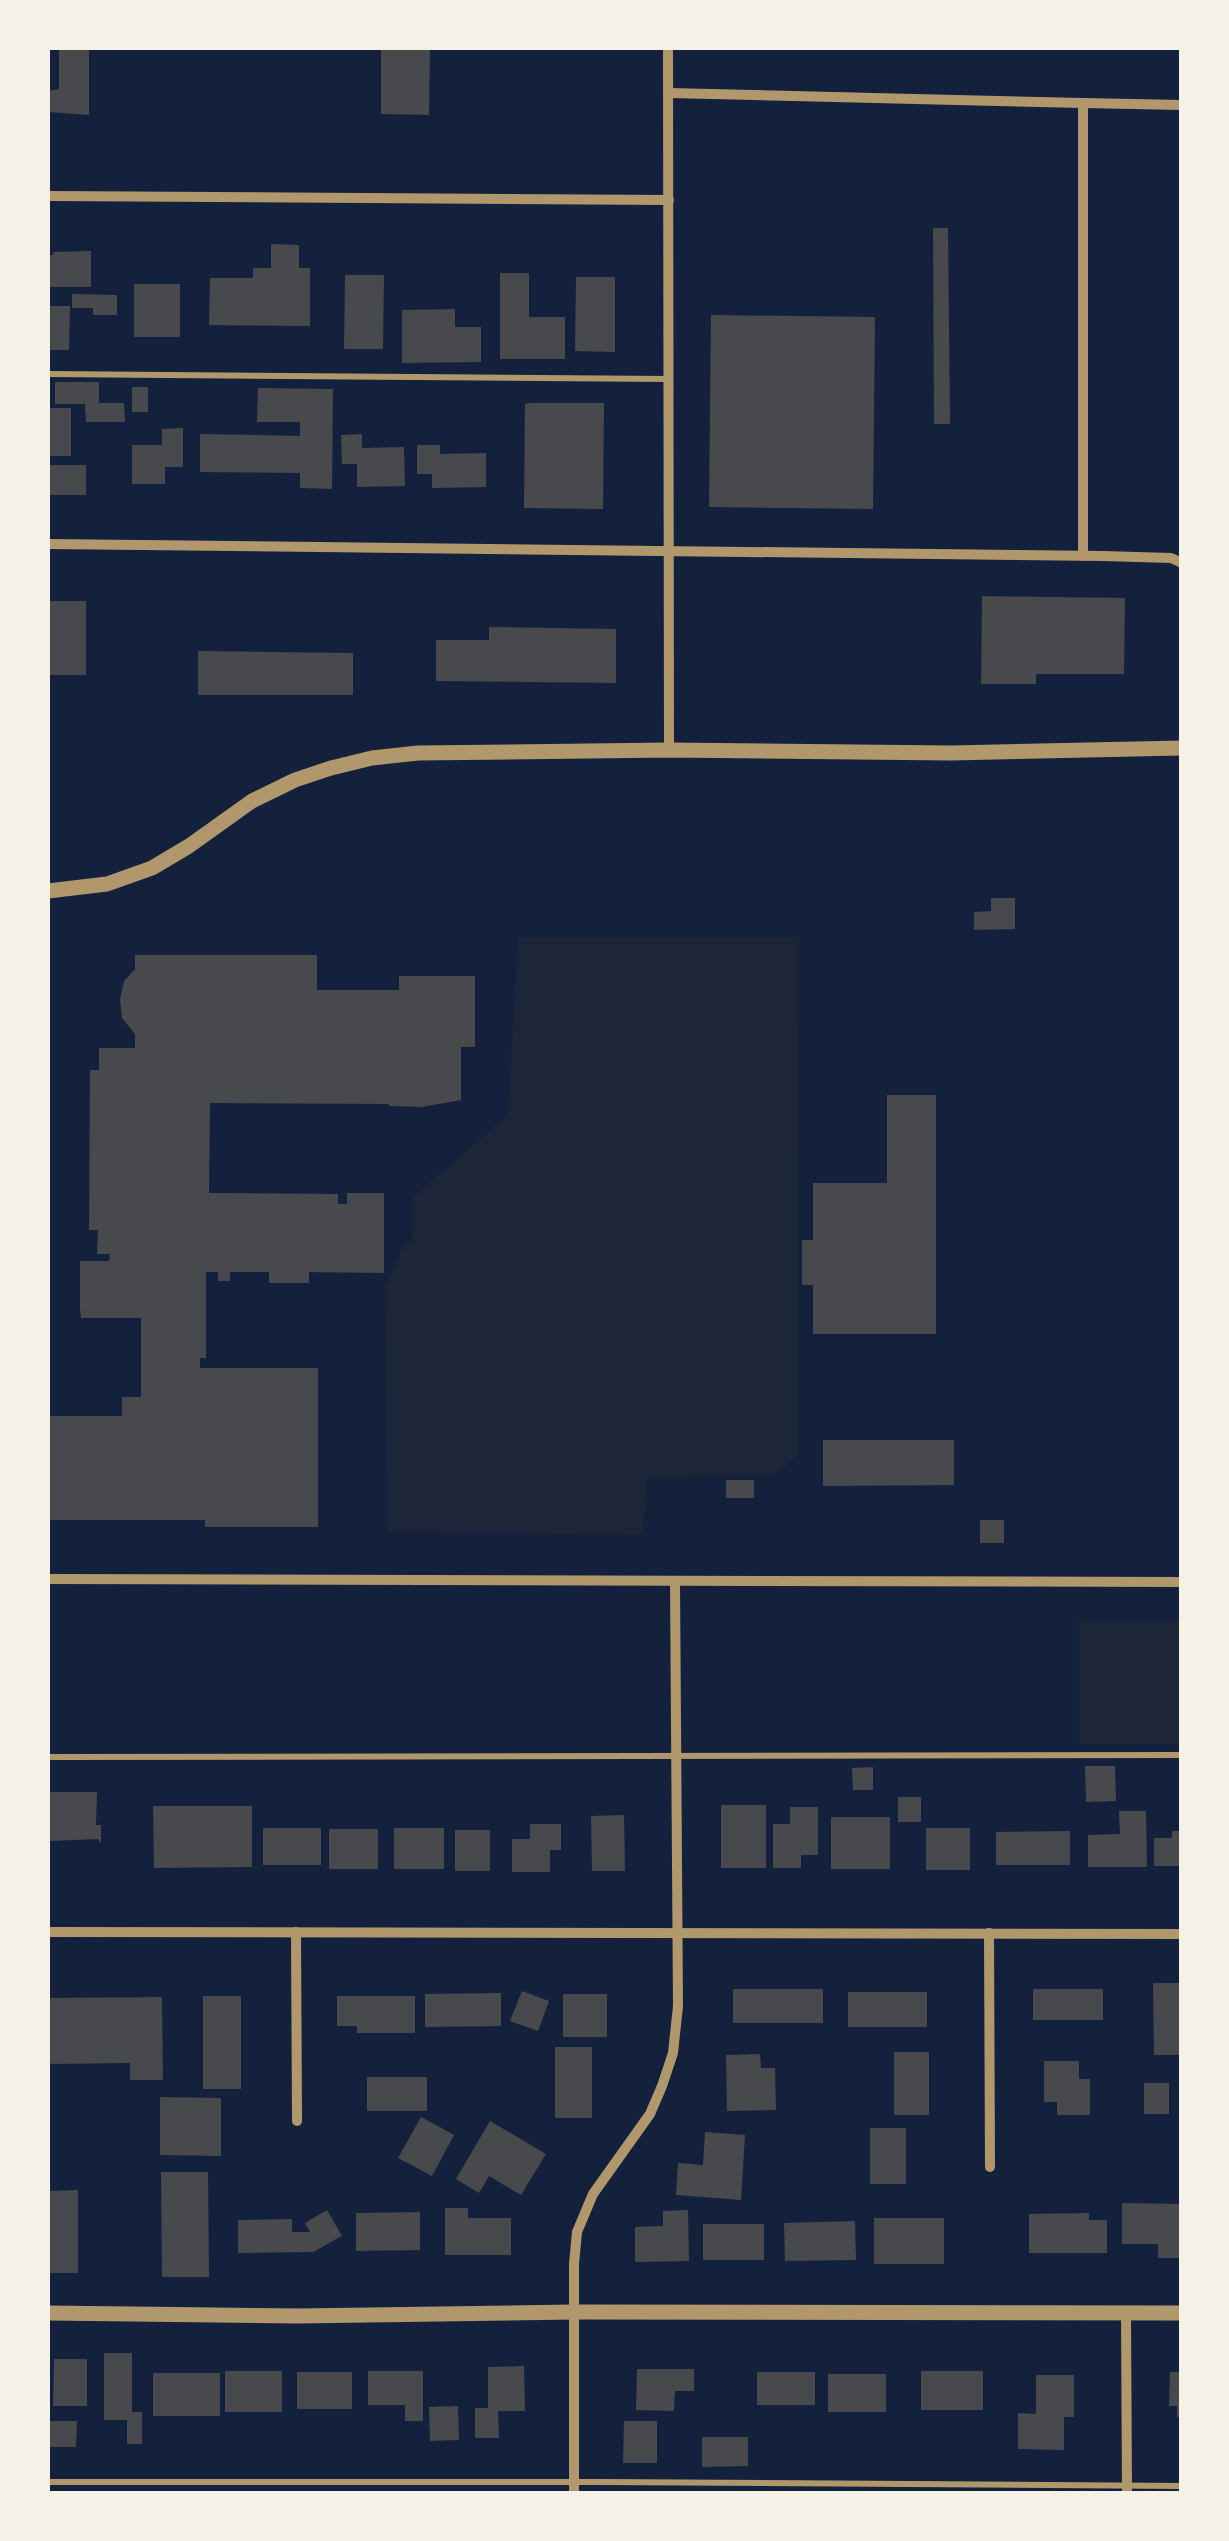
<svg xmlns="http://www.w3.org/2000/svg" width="1229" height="2541" viewBox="0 0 1229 2541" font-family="Jost,sans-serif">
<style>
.green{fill:#1d2539}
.building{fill:#48494c}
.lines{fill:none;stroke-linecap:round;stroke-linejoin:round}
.service{stroke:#b1986c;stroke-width:6}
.minor{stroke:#b1986c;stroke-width:10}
.tertiary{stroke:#b1986c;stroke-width:15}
</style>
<rect width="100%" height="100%" fill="#14213d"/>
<g class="green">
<path d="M 518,937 L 799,937 L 798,1455 L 774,1476 L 647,1477 L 643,1535 L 387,1532 L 385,1289 L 404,1243 L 412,1243 L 413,1197 L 508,1115 Z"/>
<rect x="1079" y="1620" width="102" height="124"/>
</g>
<g class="building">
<path d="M 59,48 L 89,48 L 89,115 L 48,112 L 48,91 L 59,89 Z"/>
<path d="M 381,48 L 430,48 L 429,115 L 381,114 Z"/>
<path d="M 933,228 L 948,228 L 950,424 L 934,424 Z"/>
<path d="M 271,244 L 299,245 L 299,268 L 310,268 L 310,326 L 209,325 L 210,278 L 253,278 L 253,268 L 271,268 Z"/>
<path d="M 91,251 L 91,287 L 48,287 L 48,255 L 53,255 L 53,252 Z"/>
<path d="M 500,273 L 529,273 L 529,317 L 565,317 L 565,359 L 500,359 Z"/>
<path d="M 345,275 L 384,275 L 383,349 L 344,349 Z"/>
<path d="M 576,277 L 615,277 L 615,352 L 575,351 Z"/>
<rect x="134" y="284" width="46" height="53"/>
<path d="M 72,294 L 117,295 L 117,315 L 93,315 L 93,308 L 72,308 Z"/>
<path d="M 48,306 L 70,306 L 69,350 L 48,350 Z"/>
<path d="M 455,309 L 455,327 L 481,327 L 481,362 L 402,363 L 402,310 Z"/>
<path d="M 711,315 L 875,317 L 873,509 L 709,507 Z"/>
<path d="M 55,382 L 99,382 L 99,403 L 124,403 L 125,422 L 86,422 L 85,404 L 55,404 Z"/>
<rect x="132" y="387" width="16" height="25"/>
<path d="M 258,388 L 333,389 L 332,489 L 300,488 L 300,473 L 200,472 L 200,434 L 300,436 L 300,422 L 257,422 Z"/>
<path d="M 529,403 L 604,403 L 603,509 L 524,508 L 525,404 Z"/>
<rect x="48" y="408" width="23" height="48"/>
<path d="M 183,428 L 183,467 L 165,467 L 165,484 L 132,484 L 132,445 L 162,445 L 162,429 Z"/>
<path d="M 362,434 L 362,448 L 404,447 L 405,486 L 357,487 L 357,464 L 342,464 L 341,435 Z"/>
<path d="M 417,445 L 440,445 L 440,454 L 486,453 L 486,487 L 432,488 L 432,474 L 417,474 Z"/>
<rect x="48" y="465" width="38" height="30"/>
<path d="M 982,596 L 1125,598 L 1124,674 L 1036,674 L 1036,684 L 981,684 Z"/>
<rect x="48" y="601" width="38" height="74"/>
<path d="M 489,627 L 616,629 L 616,683 L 436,681 L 436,640 L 489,640 Z"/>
<path d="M 198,651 L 353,653 L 353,695 L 198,695 Z"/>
<path d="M 991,898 L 1015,898 L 1015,929 L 974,930 L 974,912 L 991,911 Z"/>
<path d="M 135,955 L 317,955 L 317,990 L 399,990 L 399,976 L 475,976 L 475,1047 L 461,1047 L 461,1100 L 422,1107 L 389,1106 L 389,1104 L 210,1103 L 209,1193 L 338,1194 L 338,1204 L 347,1204 L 347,1193 L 384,1193 L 384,1273 L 309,1272 L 309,1283 L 269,1283 L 269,1272 L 230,1272 L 230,1281 L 218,1281 L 218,1272 L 206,1272 L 206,1358 L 200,1358 L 200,1368 L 318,1368 L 318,1527 L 205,1527 L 205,1520 L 50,1520 L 50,1416 L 122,1416 L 122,1397 L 141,1397 L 141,1318 L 81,1318 L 80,1308 L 80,1261 L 109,1261 L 110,1254 L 97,1254 L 98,1230 L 89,1230 L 90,1070 L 99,1070 L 99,1048 L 135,1048 L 135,1034 L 122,1018 L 120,999 L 124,981 L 135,969 Z"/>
<path d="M 887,1095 L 936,1095 L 936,1334 L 813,1334 L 813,1285 L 802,1285 L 802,1240 L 813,1240 L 813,1183 L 887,1183 Z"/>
<path d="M 823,1440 L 954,1440 L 954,1485 L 823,1486 Z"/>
<rect x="726" y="1480" width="28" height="18"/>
<rect x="980" y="1520" width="24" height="23"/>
<path d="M 1085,1766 L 1115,1766 L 1116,1801 L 1086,1802 Z"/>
<path d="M 873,1767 L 873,1790 L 853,1790 L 852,1768 Z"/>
<path d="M 50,1792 L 97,1792 L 96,1825 L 101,1825 L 101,1843 L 98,1839 L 50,1841 Z"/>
<rect x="898" y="1797" width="23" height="25"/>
<rect x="721" y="1805" width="45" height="63"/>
<path d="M 153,1806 L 252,1806 L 252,1867 L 154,1868 Z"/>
<path d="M 790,1807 L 818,1807 L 818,1855 L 801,1855 L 801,1868 L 773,1868 L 773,1824 L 790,1824 Z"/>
<path d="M 1119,1811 L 1146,1811 L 1147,1867 L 1088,1867 L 1088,1835 L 1120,1834 Z"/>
<path d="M 624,1815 L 625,1871 L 592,1871 L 591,1816 Z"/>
<rect x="831" y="1817" width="59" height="52"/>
<path d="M 530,1824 L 561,1824 L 561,1850 L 550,1850 L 550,1872 L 512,1872 L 512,1839 L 530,1839 Z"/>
<rect x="263" y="1828" width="58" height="37"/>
<rect x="394" y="1828" width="50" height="41"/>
<rect x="926" y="1828" width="44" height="42"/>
<rect x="329" y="1829" width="49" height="40"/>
<rect x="455" y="1830" width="35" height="41"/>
<path d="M 1070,1831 L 1070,1865 L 996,1865 L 996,1832 Z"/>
<path d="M 1172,1831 L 1182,1831 L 1182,1866 L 1154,1866 L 1154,1838 L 1172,1838 Z"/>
<path d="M 1153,1983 L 1182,1983 L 1182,2055 L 1154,2055 Z"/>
<rect x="733" y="1989" width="90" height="34"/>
<rect x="1033" y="1989" width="70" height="31"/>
<path d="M 522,1991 L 549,2001 L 538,2031 L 510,2021 Z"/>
<rect x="848" y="1992" width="79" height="35"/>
<path d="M 501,1993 L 501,2026 L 425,2027 L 425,1994 Z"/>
<rect x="563" y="1994" width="44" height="43"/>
<rect x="203" y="1996" width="38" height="93"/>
<path d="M 337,1996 L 415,1996 L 415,2033 L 357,2033 L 357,2026 L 337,2026 Z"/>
<path d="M 162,1997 L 163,2080 L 130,2080 L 130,2063 L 48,2064 L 48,1998 Z"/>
<rect x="555" y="2047" width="37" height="71"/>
<rect x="894" y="2052" width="35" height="63"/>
<path d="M 760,2054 L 761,2068 L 775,2068 L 776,2110 L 727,2111 L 726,2055 Z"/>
<path d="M 1044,2061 L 1079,2061 L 1079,2079 L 1090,2079 L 1090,2115 L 1057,2115 L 1057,2102 L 1044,2102 Z"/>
<rect x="367" y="2077" width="60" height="34"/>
<rect x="1144" y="2083" width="25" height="31"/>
<path d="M 160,2097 L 221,2098 L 221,2156 L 160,2155 Z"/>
<path d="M 421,2117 L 454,2135 L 432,2176 L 398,2158 Z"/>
<path d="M 490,2121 L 546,2154 L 521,2195 L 489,2176 L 479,2193 L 456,2179 Z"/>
<rect x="870" y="2128" width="36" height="56"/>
<path d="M 705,2132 L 745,2135 L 741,2200 L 676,2195 L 678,2163 L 703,2165 Z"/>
<path d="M 161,2172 L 208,2172 L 209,2277 L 162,2277 Z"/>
<path d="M 78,2190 L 78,2273 L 48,2273 L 48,2191 Z"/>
<path d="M 1122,2203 L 1182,2204 L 1182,2258 L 1158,2258 L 1158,2244 L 1122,2244 Z"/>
<path d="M 445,2208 L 468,2208 L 468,2218 L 511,2218 L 511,2255 L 445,2255 Z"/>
<path d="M 327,2210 L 342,2236 L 313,2252 L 238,2253 L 238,2220 L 292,2219 L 292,2232 L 310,2232 L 305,2223 Z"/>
<path d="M 688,2210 L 689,2261 L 635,2262 L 635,2227 L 663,2226 L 663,2211 Z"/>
<path d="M 420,2212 L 420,2250 L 356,2251 L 356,2213 Z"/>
<path d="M 1089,2213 L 1089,2220 L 1107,2220 L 1107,2253 L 1029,2253 L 1029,2214 Z"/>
<rect x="874" y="2218" width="70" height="46"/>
<path d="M 855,2221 L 856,2260 L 785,2261 L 784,2223 Z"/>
<rect x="703" y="2224" width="61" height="36"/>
<path d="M 104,2353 L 132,2353 L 132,2412 L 142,2412 L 142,2444 L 127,2444 L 127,2420 L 104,2420 Z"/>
<path d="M 54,2359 L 87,2359 L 87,2406 L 53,2406 Z"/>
<path d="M 524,2366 L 525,2411 L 498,2411 L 499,2438 L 475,2438 L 475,2408 L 488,2408 L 488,2367 Z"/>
<path d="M 637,2369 L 694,2369 L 694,2391 L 675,2391 L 674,2411 L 636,2410 Z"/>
<rect x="225" y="2371" width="57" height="41"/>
<path d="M 368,2371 L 423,2371 L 423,2421 L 405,2421 L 405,2405 L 368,2405 Z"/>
<rect x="921" y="2371" width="62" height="39"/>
<rect x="297" y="2372" width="55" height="37"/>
<rect x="757" y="2372" width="58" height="33"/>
<path d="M 1170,2372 L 1182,2372 L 1182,2417 L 1177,2417 L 1177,2406 L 1169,2406 Z"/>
<rect x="153" y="2373" width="67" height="43"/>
<rect x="828" y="2374" width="58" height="38"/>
<path d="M 1036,2375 L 1074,2375 L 1074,2417 L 1064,2417 L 1064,2450 L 1018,2449 L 1018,2413 L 1036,2414 Z"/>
<path d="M 458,2406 L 459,2440 L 430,2441 L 429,2407 Z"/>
<path d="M 50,2421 L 77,2421 L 76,2447 L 50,2447 Z"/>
<path d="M 624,2421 L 657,2421 L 657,2463 L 623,2463 Z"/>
<path d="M 702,2437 L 748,2437 L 748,2466 L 702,2467 Z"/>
</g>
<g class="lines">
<g class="service">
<path d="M 48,374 L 668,379"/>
<path d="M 48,1757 L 1182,1755"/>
<path d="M 48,2482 L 602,2482 L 1182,2486"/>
</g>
<g class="minor">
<path d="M 668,48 L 669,750"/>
<path d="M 669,93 L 1083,103 L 1083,556"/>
<path d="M 1083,103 L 1182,105"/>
<path d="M 48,196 L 669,200"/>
<path d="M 48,544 L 1103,556 L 1171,558 L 1182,563"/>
<path d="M 48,1579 L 1182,1582"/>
<path d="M 48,1932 L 1182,1934"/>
<path d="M 296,1932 L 297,2121"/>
<path d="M 989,1933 L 990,2167"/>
<path d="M 1126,2313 L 1127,2494"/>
<path d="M 574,2494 L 574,2264 L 577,2232 L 593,2194 L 650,2114 L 662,2086 L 673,2053 L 678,2006 L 675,1581"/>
</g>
<g class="tertiary">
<path d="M 48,891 L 107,884 L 152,868 L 189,846 L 252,801 L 295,780 L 331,768 L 372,758 L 418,753 L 669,750 L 951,753 L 1182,748"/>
<path d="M 48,2313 L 298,2316 L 574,2312 L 1182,2313"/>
</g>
</g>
<rect width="1229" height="2541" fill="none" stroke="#f6f1e7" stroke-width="100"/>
</svg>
